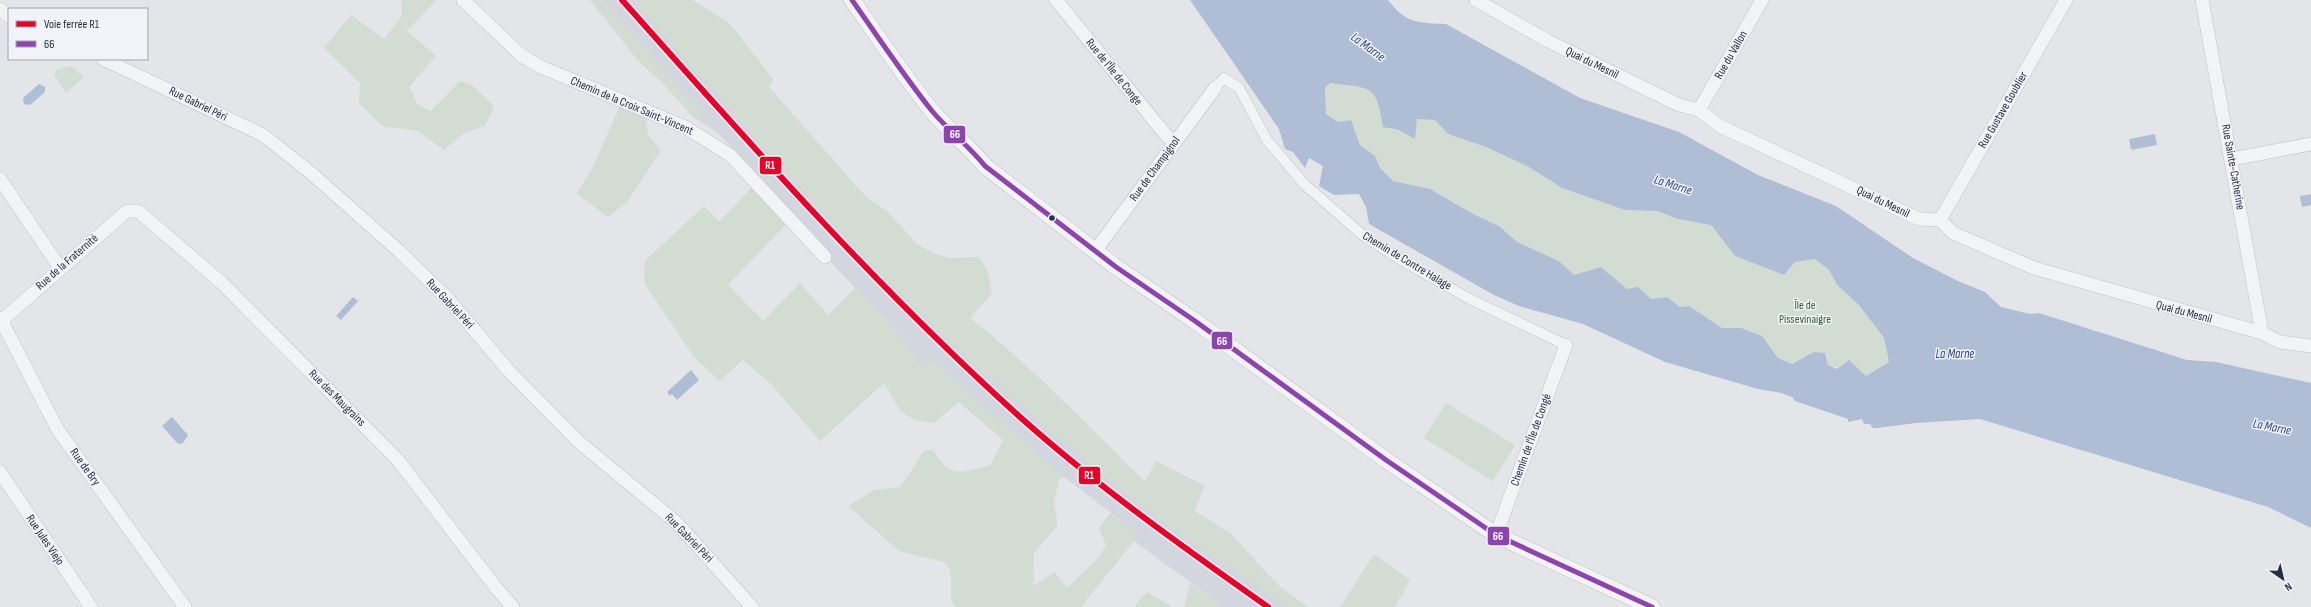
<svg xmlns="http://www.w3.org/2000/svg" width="2311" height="607" font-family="'Sofia Sans Condensed',sans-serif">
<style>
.built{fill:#d3d6de}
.green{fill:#d2dcd3}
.water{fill:#afbed5;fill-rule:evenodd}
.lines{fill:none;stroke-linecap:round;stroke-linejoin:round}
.pedestrian-casing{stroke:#c0c2c7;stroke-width:11}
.minor-casing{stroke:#c0c2c7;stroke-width:14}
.tertiary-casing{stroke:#c0c2c7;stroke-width:17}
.pedestrian{stroke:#f2f3f5;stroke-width:10}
.minor{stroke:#f2f3f5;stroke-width:13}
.tertiary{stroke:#f2f3f5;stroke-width:16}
.bus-1-casing{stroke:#f1f3f8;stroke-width:8}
.bus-1{stroke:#8e44ad;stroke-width:5}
.rail-1-casing{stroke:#f1f3f8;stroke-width:9}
.rail-1{stroke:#e4002b;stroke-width:6}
.bus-dot{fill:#282f43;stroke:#f1f3f8;stroke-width:1.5}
.labels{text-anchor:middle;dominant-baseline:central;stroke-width:3;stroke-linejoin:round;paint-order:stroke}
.street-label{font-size:12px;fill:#282f43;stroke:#f1f3f8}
.park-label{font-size:12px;fill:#386034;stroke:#f1f3f8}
.water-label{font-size:13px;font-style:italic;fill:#2f497a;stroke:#f1f3f8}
.line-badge{stroke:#f1f3f8;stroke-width:1.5}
.badge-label{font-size:11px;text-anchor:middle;font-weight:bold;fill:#fff}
</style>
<rect width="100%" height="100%" fill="#e3e5e9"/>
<!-- built -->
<path class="built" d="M 590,0 L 692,0 L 729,23 L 773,79 L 769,87 L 941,296 L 990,334 L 1145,482 L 1156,461 L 1205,486 L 1194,511 L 1230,533 L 1279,586 L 1308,607 L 1224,607 L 1134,541 L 1136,532 L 1064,477 L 1059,479 L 1041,473 L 920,367 L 907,344 L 828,259 L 828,253 L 719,134 L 692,116 L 663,83 L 641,64 Z"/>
<!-- green -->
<path class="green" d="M 401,0 L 436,0 L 407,31 L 436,56 L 409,87 L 418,105 L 431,111 L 460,81 L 471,84 L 494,106 L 485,126 L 464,133 L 444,150 L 416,130 L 384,127 L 359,103 L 360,83 L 324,48 L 351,15 L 384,39 L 402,16 Z
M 590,0 L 604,0 L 719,134 L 692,116 L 663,83 L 641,64 Z
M 633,0 L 692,0 L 729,23 L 773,79 L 769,87 L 866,197 L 887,211 L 917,244 L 933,253 L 950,258 L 979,257 L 988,272 L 992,294 L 970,318 C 1032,367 1089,426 1145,482 L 1156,461 L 1205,486 L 1194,511 L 1230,533 L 1279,586 L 1308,607 L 1287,607 C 1227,565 1163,526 1107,479 C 1024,411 943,338 868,260 C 787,176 710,88 633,0 Z
M 71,66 L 84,77 L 66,93 L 54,75 L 56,70 Z
M 1330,83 C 1341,85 1352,84 1362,86 C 1379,90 1385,116 1391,130 L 1399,130 L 1415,138 L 1417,118 L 1435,120 L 1448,134 L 1486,147 L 1529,167 L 1562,188 L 1625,210 L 1657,211 L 1678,219 L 1711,225 L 1735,256 L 1784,275 L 1795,262 L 1815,259 L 1829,270 L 1837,285 L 1858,304 L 1884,338 L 1889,362 L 1866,376 L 1828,365 L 1814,352 L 1792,364 L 1778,358 L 1762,336 L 1741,328 L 1722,328 L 1689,306 L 1680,307 L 1666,297 L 1651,299 L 1638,288 L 1627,290 L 1601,267 L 1574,275 L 1559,261 L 1517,242 L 1499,226 L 1475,215 L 1430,189 L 1393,181 L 1380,168 L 1375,156 L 1360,145 L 1351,120 L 1338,122 L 1326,114 L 1325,87 Z
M 620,105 L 639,112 L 646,119 L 648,135 L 661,150 L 628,201 L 608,217 L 577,194 L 594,165 Z
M 760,179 L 794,216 L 728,285 L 763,321 L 800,283 L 828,315 L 855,288 L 907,344 L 920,367 L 933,360 L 1064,477 L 1059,480 L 1054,502 L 1058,525 L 1034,553 L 1033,586 L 1055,572 L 1067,588 L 1098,558 L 1106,545 L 1099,528 L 1110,513 L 1136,532 L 1134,541 L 1081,607 L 956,607 L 951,600 L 951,570 L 944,562 L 899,551 L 848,506 L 874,490 L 900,487 L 925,450 L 933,449 C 949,479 961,473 990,465 L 1003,440 L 959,402 L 934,423 C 899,418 901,412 884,383 L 820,441 L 771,384 L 743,360 L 719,381 L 694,357 L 644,283 L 645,261 L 704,206 L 719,222 Z
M 1446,403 L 1515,445 L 1493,481 L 1424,438 Z
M 1374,554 L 1410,580 L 1395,607 L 1340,607 Z
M 1190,583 L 1224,607 L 1184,607 Z
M 1147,592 L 1173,607 L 1134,607 Z"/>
<!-- water -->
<path class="water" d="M 1190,0 L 1388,0 C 1405,23 1418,23 1446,24 L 1580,98 L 1679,132 L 1758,175 L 1836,206 L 1913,258 L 1958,281 L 1985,292 L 2001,307 L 2030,314 L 2039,313 L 2187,360 L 2216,362 L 2311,383 L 2311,528 L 2268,507 L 1980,419 L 1916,423 L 1877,428 L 1873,428 L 1870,424 L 1864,424 L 1862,419 L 1848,422 L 1848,419 L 1795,401 L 1792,397 L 1781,393 L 1758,389 L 1665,362 L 1583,324 L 1519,306 L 1494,295 L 1369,224 L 1366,207 L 1359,194 L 1334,195 L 1319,186 L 1323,166 L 1309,158 L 1305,168 L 1293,152 L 1285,149 L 1279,129 ZM 1330,83 C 1371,89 1376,82 1383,127 L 1399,130 L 1415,139 L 1417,119 L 1435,120 L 1448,134 L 1486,147 L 1529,167 L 1562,188 L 1625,210 L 1657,211 L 1678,219 L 1711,225 L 1735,256 L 1784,275 L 1795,262 L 1815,259 L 1829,270 L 1837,285 L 1858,304 L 1884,338 L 1889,362 L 1866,376 L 1849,360 L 1837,369 L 1828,365 L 1825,353 L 1814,352 L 1792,364 L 1778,358 L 1762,336 L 1741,328 L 1722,328 L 1689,306 L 1680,307 L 1667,297 L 1651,299 L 1638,287 L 1627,289 L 1601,267 L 1574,275 L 1559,261 L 1517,242 L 1499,226 L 1475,215 L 1430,189 L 1393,181 L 1380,168 L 1375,156 L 1360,145 L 1351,120 L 1338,122 L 1326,114 L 1325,88 Z
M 39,84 L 45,87 L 45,92 L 30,105 L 24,104 L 23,98 Z
M 2155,134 L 2157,145 L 2131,150 L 2129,139 Z
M 2311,194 L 2311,205 L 2302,207 L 2300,196 Z
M 353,297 L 358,301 L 341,320 L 336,316 Z
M 691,370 L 699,380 L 677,400 L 672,394 L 670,396 L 667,392 Z
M 172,417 L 188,435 L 183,443 L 178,444 L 162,426 Z"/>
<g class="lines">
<!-- pedestrian casing -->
<g class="pedestrian-casing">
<path id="pedestrian" d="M 1215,88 L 1224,78 L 1239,88 L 1267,140 L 1304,184 L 1365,237 L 1411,266 L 1470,299 L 1566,345"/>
</g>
<!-- minor casing -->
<g class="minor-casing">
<path id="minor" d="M 463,0 L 522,56 L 541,67 L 685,127 L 730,155 L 825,257
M 1056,0 L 1165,134 L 1174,142
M 1476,0 L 1548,41 L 1679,105 L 1699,110 L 1720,126 L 1919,219 L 1940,220 L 1953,233 L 2034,268 L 2262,333 L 2280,342 L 2311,346
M 2202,0 L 2262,333
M 0,9 L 9,16
M 103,59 L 263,135 L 311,173 L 399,251 L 449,300 L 508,370 L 579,442 L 677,523 L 752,607
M 1699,110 L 1762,0
M 2232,159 L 2311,144
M 0,179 L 60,268
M 1940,220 L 2066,0
M 1095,251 L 1215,88
M 0,318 L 58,430 L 185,607
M 0,322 L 127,211 L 138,211 L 222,283 L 397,459 L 497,589 L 513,607
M 0,472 L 91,607
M 1496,535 L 1566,345"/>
</g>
<!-- tertiary casing -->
<g class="tertiary-casing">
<path id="tertiary" d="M 852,0 C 878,37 904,76 932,111 C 949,131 969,146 985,166 L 1116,267 L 1195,321 L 1386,460 L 1496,535 L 1652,607"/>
</g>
<!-- pedestrian -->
<use href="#pedestrian" class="pedestrian"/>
<!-- minor -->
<use href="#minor" class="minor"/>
<!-- tertiary -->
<use href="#tertiary" class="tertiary"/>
<!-- bus-1 casing -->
<g class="bus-1-casing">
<path id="bus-1" d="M 852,0 C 878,37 904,76 932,111 C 949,131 969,146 985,166 L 1116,267 L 1195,321 L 1386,460 L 1496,535 L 1652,607"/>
</g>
<!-- bus-1 -->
<use href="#bus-1" class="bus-1"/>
<!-- rail-1 casing -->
<g class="rail-1-casing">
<path id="rail-1" d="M 622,0 C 749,143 877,288 1020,417 C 1097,486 1183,547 1268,607"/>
</g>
<!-- rail-1 -->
<use href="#rail-1" class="rail-1"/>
</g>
<!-- markers -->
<circle class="bus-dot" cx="1052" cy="218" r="3.5"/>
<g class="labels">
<!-- street labels -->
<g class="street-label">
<text transform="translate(1731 55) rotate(-60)">Rue du Vallon</text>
<text transform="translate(1592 63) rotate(26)">Quai du Mesnil</text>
<text transform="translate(1114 72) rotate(51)">Rue de l'Île de Conge</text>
<text transform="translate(198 104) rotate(26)">Rue Gabriel Péri</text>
<text transform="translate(632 106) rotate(23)">Chemin de la Croix Saint-Vincent</text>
<text transform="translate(2003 110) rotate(-60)">Rue Gustave Goublier</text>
<text transform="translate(2233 167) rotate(80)">Rue Sainte-Catherine</text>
<text transform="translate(1155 169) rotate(-54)">Rue de Champignol</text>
<text transform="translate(1883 202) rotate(26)">Quai du Mesnil</text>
<text transform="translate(1407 261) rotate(31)">Chemin de Contre Halage</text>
<text transform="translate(67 262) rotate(-41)">Rue de la Fraternité</text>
<text transform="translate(450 304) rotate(47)">Rue Gabriel Péri</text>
<text transform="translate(2184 312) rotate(15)">Quai du Mesnil</text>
<text transform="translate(337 398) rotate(45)">Rue des Maugrains</text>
<text transform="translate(1531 440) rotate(-70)">Chemin de l'Île de Congé</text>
<text transform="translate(85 467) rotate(54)">Rue de Bry</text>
<text transform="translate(689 538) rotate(46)">Rue Gabriel Péri</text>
<text transform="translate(45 540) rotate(56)">Rue Jules Viejo</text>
</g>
<!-- park labels -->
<g class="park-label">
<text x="1805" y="305">Île de<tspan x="1805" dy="14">Pissevinaigre</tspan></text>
</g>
<!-- water labels -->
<g class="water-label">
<text transform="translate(1368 47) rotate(36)">La Marne</text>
<text transform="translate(1673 185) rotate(18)">La Marne</text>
<text x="1955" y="354">La Marne</text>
<text transform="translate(2272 427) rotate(11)">La Marne</text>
</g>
</g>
<g class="line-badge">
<rect x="943" y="125" width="23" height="19" rx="4" fill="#8e44ad"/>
<rect x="759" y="156" width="23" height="19" rx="4" fill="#e4002b"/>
<rect x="1211" y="331" width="22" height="19" rx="4" fill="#8e44ad"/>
<rect x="1078" y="466" width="23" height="19" rx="4" fill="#e4002b"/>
<rect x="1487" y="526" width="23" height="20" rx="4" fill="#8e44ad"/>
</g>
<g class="badge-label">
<text x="955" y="138">66</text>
<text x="770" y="169">R1</text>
<text x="1222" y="345">66</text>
<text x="1089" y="479">R1</text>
<text x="1498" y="540">66</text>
</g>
<!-- legend -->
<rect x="8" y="8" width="140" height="52" fill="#f1f3f8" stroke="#a1a5b0"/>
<rect x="16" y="21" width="20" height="6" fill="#e4002b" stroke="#a1a5b0"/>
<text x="44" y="28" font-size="12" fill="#282f43">Voie ferrée R1</text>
<rect x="16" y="41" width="20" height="6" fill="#8e44ad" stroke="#a1a5b0"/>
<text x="44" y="48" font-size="12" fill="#282f43">66</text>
<!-- north arrow -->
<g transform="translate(2283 579) rotate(146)" stroke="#f1f3f8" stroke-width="3" paint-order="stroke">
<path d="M0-3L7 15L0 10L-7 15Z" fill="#282f43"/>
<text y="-6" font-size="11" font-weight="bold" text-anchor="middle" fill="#282f43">N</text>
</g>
</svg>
